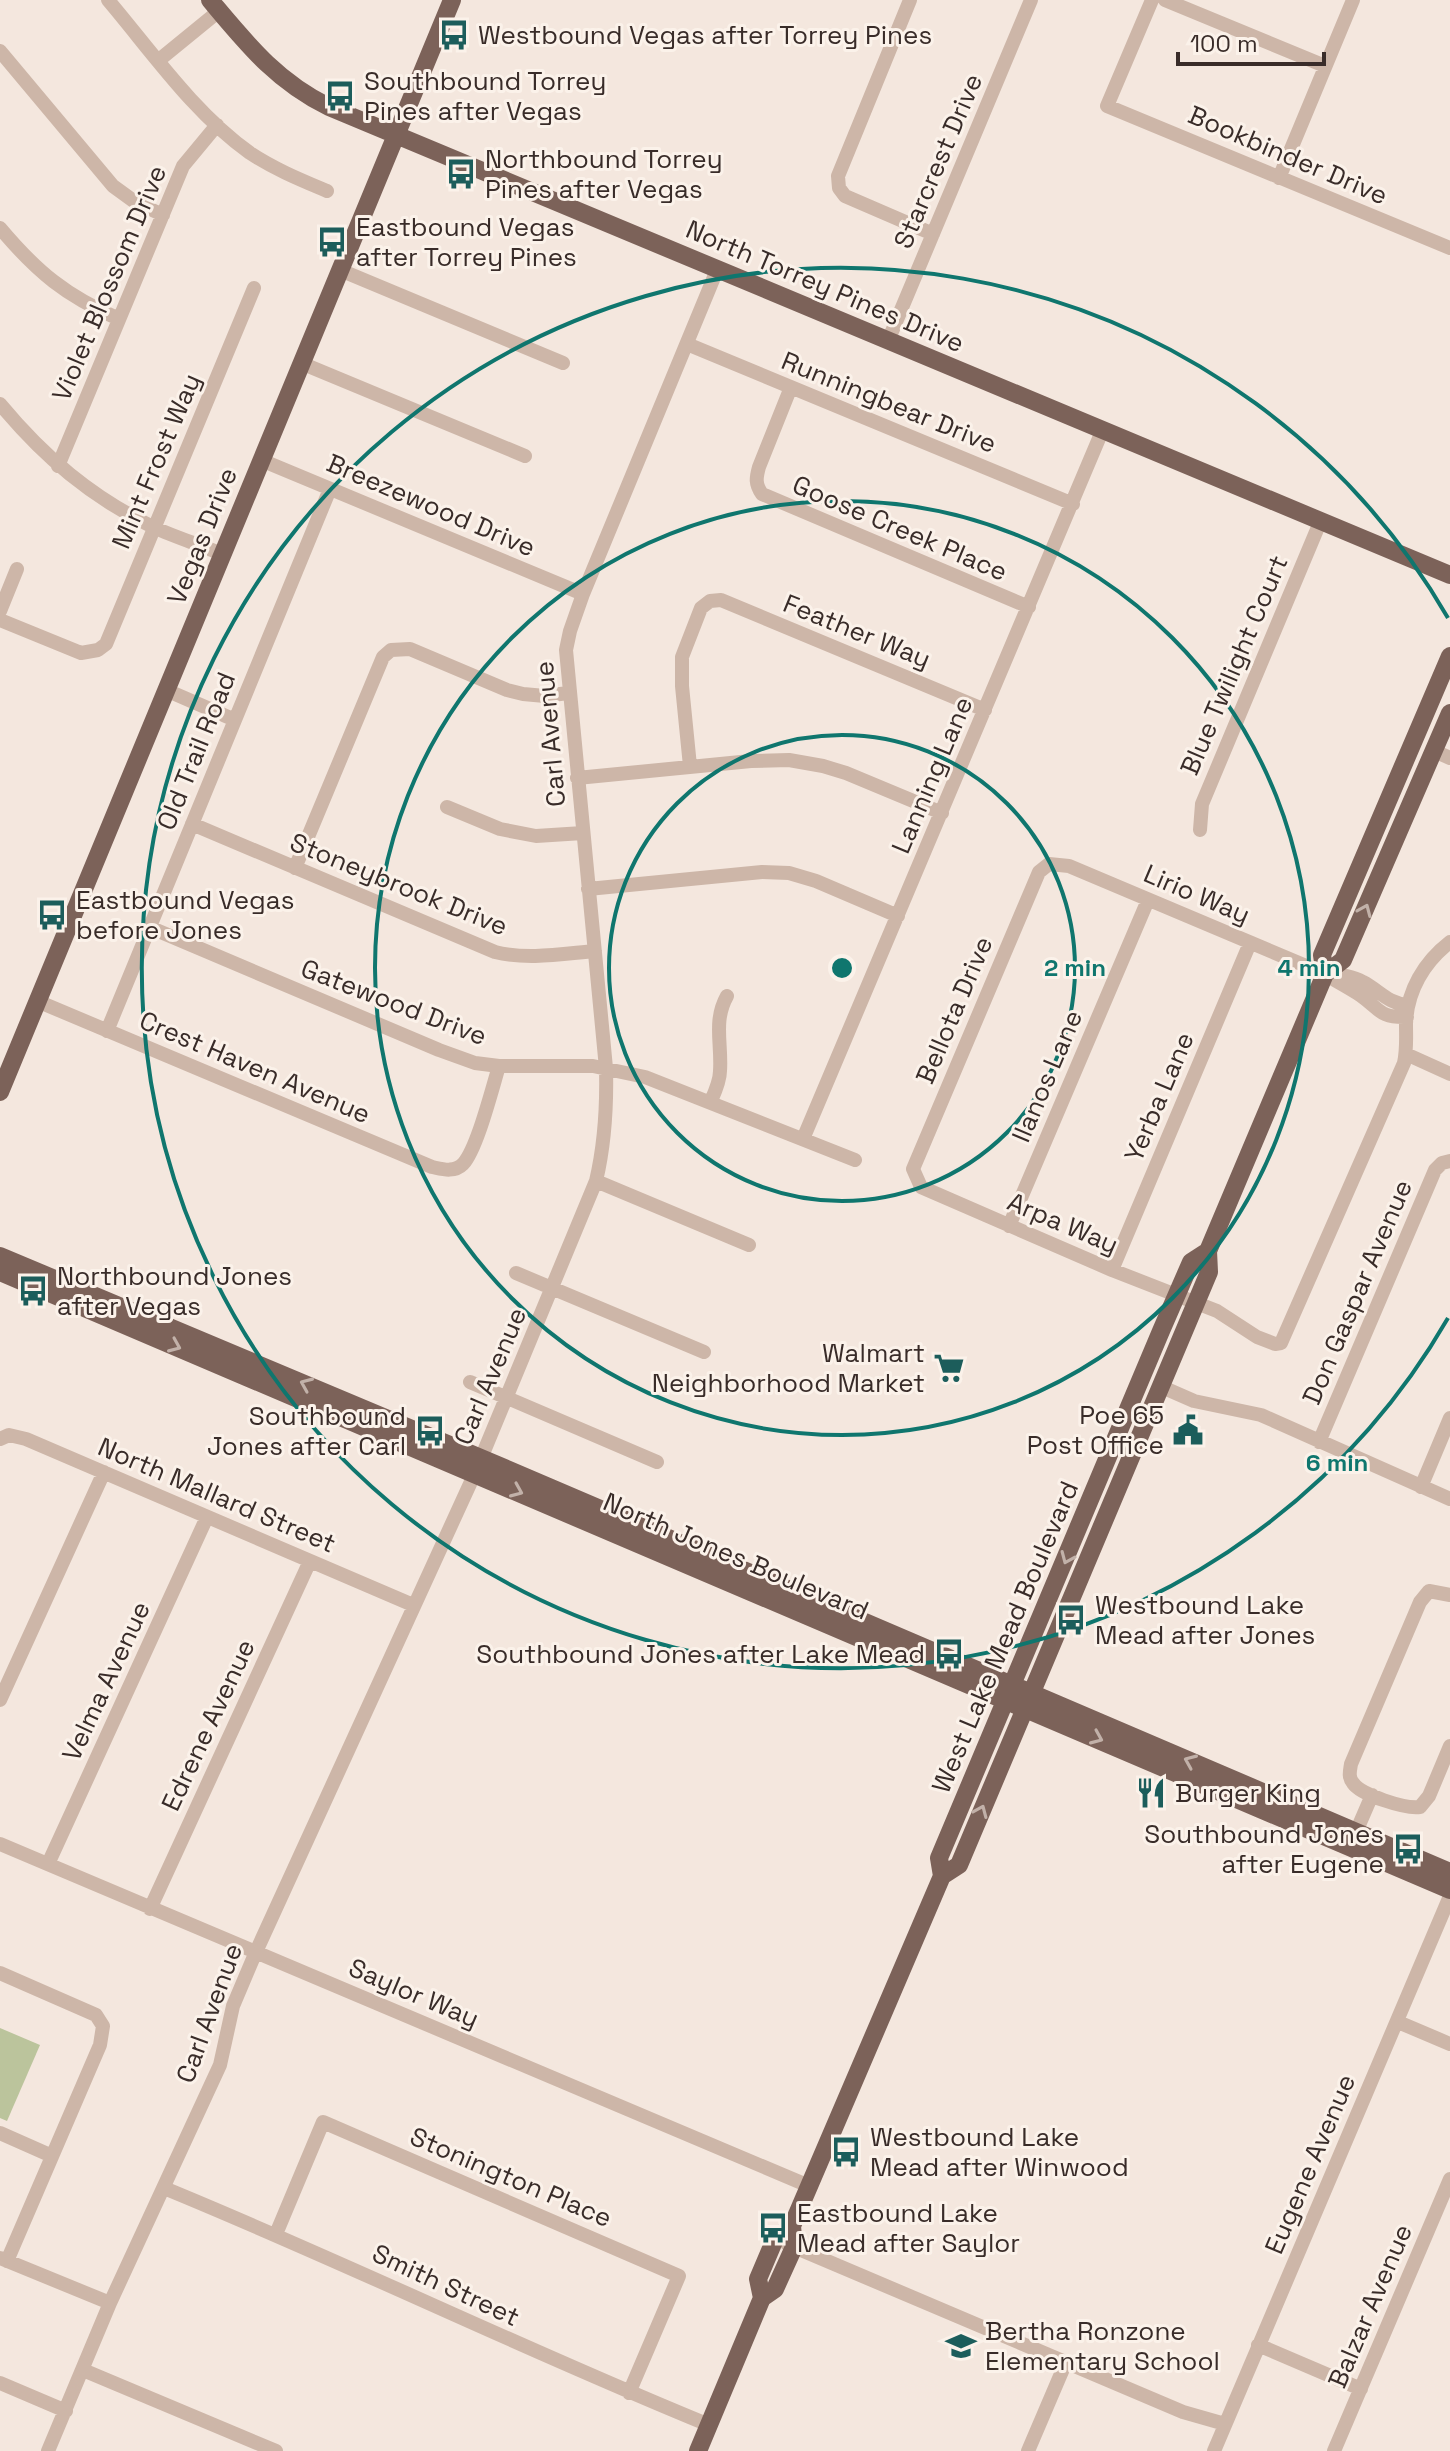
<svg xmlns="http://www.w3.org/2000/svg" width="1450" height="2451" font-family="'Space Grotesk',sans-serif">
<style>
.green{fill:#bbc49c}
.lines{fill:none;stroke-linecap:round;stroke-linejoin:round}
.minor{stroke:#cdb6a8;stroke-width:14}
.major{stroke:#7c6259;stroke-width:18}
.oneway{stroke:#c2b1a9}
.ring{fill:none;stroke:#0f766e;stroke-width:4}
.labels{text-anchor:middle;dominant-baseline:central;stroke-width:6;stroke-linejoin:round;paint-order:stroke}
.poi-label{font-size:26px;fill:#392c29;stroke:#fbf2ea;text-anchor:start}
.street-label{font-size:26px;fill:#392c29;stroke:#fbf2ea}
.centre{fill:#0f766e;stroke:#fbf2ea;stroke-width:4}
.ring-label{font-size:24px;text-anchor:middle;font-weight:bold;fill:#0f766e;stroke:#fbf2ea;stroke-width:6;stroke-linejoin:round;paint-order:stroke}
</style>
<rect width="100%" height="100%" fill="#f4e7de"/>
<!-- green -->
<path class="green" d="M 0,2028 L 40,2045 L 7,2121 L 0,2118 Z"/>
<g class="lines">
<!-- minor -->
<path class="minor" d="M 108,0 C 152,52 194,113 250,153 C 274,169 301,180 327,191
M 910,0 L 838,176 L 839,188 L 845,196 L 933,234
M 1152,0 L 1107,106 L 1450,248
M 1165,0 L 1325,66
M 0,51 L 113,186 L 135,202 L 163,215
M 159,60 L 219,11
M 1279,178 L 1353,0
M 0,228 C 37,272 66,296 119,319
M 340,270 L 563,363
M 888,341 L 1031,0
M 687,344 L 1073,504
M 301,363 L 525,456
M 791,387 L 759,467 C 756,478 755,484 762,494 L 1029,607
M 0,404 C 44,457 91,497 153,527 C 175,537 200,545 222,554
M 261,460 L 583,594
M 58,466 L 183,166 L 217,125
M 0,611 L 17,569
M 0,620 L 81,653 L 98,650 L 106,644 L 254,288
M 166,690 L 235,720
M 1434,751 L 1450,758
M 690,766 L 682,686 L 682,657 L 701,608 L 710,601 L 721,600 L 985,710
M 577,778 L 751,761 L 789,760 L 823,766 L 846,773 L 942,813
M 447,807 L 500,829 L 536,836 L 583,833
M 192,824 L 495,952 C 528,960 561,954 595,951
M 1200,830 L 1202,804 L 1321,520
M 295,868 L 383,657 L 391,650 L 410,649 L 507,690 L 523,694 L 545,696 L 568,693
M 588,889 L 762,872 L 789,873 L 816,881 L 898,916
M 149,927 L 439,1050 L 475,1063 L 499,1066 L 593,1066 L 645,1077 L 855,1160
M 1325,974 C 1339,975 1351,975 1363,982 C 1380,991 1387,1003 1408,1005
M 37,1001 L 432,1167 C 442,1169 454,1173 463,1164 C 477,1149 492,1089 499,1066
M 1407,1017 C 1379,1018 1380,1009 1360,995 C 1349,988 1336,981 1325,974 L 1069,866 L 1049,864 L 1039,872 L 913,1169 L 921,1187 L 1112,1270 L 1217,1311 L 1257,1337 L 1275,1344 L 1281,1343 L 1404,1063 C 1407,1049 1406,1039 1406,1024 C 1407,991 1424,962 1450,942
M 107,1031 L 330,489
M 1406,1054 L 1450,1074
M 711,1101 C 715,1092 720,1081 720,1071 C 722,1044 713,1021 727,996
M 803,1139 L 1103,429
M 596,1181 L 749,1245
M 1009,1226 L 1148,900
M 1112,1270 L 1250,943
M 516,1273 L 704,1352
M 470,1382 L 657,1462
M 1162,1387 L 1194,1401 L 1261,1415 L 1450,1499
M 0,1439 L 9,1435 L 26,1439 L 413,1605
M 1319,1442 L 1435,1170 L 1442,1163 L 1450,1161
M 1421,1487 L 1450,1418
M 1450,1595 L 1429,1591 L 1420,1602 L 1351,1764 C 1350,1771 1348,1777 1353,1783 C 1361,1795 1405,1809 1420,1807 L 1429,1796 L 1450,1746
M 0,1700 L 104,1472
M 1356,1832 L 1372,1795
M 0,1844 L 809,2186
M 48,1864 L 207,1517
M 150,1909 L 310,1561
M 0,1973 L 96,2015 L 103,2026 L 100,2045 L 7,2261
M 1398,2022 L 1450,2044
M 0,2133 L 52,2156
M 164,2188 C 347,2263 525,2350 709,2425
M 276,2234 L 323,2122 L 679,2276 L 629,2393
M 787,2244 L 1183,2412 L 1225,2424
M 0,2258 L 110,2303
M 1258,2345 L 1361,2389
M 83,2370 L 276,2451
M 0,2383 L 66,2411
M 48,2451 L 110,2303 L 220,2065 L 233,2006 L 255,1954 L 475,1473 L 596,1181 C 605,1143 607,1107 606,1068 L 566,650 L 570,631 L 583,594 L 717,270
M 1028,2451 L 1066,2362
M 1214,2451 L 1450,1896
M 1334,2451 L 1450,2179"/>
<!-- major -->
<path class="major" d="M 210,0 C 247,44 276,81 329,107 L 1450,575
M 1325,974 L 1343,960 L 1450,713
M 0,1092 L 452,0
M 0,1256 L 481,1458 L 1450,1872
M 0,1272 L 1450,1890
M 942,1876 L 959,1865 L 1209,1272 L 1208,1251 L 1325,974 L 1322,955 L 1450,656
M 762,2298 L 758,2279 L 775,2239 L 792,2226
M 698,2451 L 762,2298 L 775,2289 L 794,2247 L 792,2226 L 942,1876 L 939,1858 L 1161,1331 L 1191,1262 L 1208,1251"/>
</g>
<!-- one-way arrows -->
<defs><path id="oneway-chevron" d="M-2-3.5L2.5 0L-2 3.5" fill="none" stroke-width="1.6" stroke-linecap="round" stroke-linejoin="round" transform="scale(2)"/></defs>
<g class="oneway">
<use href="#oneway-chevron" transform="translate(1365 910) rotate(-67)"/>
<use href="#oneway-chevron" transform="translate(175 1346) rotate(23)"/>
<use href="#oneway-chevron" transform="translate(306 1384) rotate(-157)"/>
<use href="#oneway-chevron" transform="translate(517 1491) rotate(23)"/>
<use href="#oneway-chevron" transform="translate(1067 1558) rotate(113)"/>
<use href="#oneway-chevron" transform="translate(1097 1738) rotate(23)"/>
<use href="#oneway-chevron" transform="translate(1190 1761) rotate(-157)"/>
<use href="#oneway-chevron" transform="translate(981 1811) rotate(-67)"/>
</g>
<!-- distance rings -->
<g class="ring">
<circle cx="842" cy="968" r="233"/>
<circle cx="842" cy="968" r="467"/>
<path d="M1448 1318A700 700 0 1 1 1448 618"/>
</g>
<!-- icons -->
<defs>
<g id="bus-bare" transform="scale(2.4)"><path d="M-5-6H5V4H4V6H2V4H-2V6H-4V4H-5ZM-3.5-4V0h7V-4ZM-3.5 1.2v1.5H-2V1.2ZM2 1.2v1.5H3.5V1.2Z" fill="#1c5d5b" stroke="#fbf2ea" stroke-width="2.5" paint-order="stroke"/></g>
<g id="supermarket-bare" transform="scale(2.4)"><path d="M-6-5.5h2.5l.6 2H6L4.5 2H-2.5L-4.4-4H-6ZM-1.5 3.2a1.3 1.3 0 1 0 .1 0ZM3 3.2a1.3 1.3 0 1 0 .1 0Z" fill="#1c5d5b" stroke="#fbf2ea" stroke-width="2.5" paint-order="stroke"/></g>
<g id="civic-bare" transform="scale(2.4)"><path d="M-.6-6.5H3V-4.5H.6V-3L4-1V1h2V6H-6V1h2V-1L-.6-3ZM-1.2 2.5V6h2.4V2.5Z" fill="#1c5d5b" stroke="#fbf2ea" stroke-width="2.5" paint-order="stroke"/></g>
<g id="restaurant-bare" transform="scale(2.4)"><path d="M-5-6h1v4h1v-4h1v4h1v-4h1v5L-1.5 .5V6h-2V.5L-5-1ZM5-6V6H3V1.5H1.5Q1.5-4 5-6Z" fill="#1c5d5b" stroke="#fbf2ea" stroke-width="2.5" paint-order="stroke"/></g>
<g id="school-bare" transform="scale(2.4)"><path d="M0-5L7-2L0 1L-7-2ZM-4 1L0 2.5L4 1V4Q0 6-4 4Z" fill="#1c5d5b" stroke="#fbf2ea" stroke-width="2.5" paint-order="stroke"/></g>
</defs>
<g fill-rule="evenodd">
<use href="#bus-bare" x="454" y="35"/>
<use href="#bus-bare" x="340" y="96"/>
<use href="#bus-bare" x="461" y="174"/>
<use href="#bus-bare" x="332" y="242"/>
<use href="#bus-bare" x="52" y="915"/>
<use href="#bus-bare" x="33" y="1291"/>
<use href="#supermarket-bare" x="949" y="1368"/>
<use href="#civic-bare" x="1188" y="1430"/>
<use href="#bus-bare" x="430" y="1431"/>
<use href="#bus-bare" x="1071" y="1620"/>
<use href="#bus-bare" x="949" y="1654"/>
<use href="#restaurant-bare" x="1151" y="1793"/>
<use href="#bus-bare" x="1408" y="1849"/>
<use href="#bus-bare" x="846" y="2152"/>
<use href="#bus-bare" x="773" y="2228"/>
<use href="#school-bare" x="961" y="2346"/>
</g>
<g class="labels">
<!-- poi labels -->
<g class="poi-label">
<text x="478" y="35">Westbound Vegas after Torrey Pines</text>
<text x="364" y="81">Southbound Torrey<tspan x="364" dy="30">Pines after Vegas</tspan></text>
<text x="485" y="159">Northbound Torrey<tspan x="485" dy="30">Pines after Vegas</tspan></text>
<text x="356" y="227">Eastbound Vegas<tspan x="356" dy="30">after Torrey Pines</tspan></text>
<text x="76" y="900">Eastbound Vegas<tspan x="76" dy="30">before Jones</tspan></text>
<text x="57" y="1276">Northbound Jones<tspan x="57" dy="30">after Vegas</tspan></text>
<text x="925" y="1353" text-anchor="end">Walmart<tspan x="925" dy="30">Neighborhood Market</tspan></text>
<text x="1164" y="1415" text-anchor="end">Poe 65<tspan x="1164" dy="30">Post Office</tspan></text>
<text x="406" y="1416" text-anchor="end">Southbound<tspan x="406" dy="30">Jones after Carl</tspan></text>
<text x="1095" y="1605">Westbound Lake<tspan x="1095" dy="30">Mead after Jones</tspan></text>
<text x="925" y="1654" text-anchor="end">Southbound Jones after Lake Mead</text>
<text x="1175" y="1793">Burger King</text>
<text x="1384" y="1834" text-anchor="end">Southbound Jones<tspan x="1384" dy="30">after Eugene</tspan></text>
<text x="870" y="2137">Westbound Lake<tspan x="870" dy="30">Mead after Winwood</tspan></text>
<text x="797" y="2213">Eastbound Lake<tspan x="797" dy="30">Mead after Saylor</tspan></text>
<text x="985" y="2331">Bertha Ronzone<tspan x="985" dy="30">Elementary School</tspan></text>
</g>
<!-- street labels -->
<g class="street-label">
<text transform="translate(1288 155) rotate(23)">Bookbinder Drive</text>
<text transform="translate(938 161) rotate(-67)">Starcrest Drive</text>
<text transform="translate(109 283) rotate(-67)">Violet Blossom Drive</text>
<text transform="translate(825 286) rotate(23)">North Torrey Pines Drive</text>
<text transform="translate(889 402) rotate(22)">Runningbear Drive</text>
<text transform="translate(156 461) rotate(-67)">Mint Frost Way</text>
<text transform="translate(431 505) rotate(23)">Breezewood Drive</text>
<text transform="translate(900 528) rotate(23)">Goose Creek Place</text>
<text transform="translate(202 536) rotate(-68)">Vegas Drive</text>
<text transform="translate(857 631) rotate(22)">Feather Way</text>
<text transform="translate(1234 665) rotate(-67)">Blue Twilight Court</text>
<text transform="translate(550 734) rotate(-95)">Carl Avenue</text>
<text transform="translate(196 751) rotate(-68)">Old Trail Road</text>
<text transform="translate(932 775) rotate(-67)">Lanning Lane</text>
<text transform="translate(399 884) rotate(22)">Stoneybrook Drive</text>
<text transform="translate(1197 894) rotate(23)">Lirio Way</text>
<text transform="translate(394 1002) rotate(21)">Gatewood Drive</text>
<text transform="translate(954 1010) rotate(-67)">Bellota Drive</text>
<text transform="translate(255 1067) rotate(23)">Crest Haven Avenue</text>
<text transform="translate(1047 1076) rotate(-67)">Ilanos Lane</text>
<text transform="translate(1159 1097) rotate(-67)">Yerba Lane</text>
<text transform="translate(1063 1223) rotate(23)">Arpa Way</text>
<text transform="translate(1357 1292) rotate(-67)">Don Gaspar Avenue</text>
<text transform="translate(490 1376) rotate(-67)">Carl Avenue</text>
<text transform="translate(217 1495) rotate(23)">North Mallard Street</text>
<text transform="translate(736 1556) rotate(23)">North Jones Boulevard</text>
<text transform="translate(1005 1637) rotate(-67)">West Lake Mead Boulevard</text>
<text transform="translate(106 1681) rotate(-65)">Velma Avenue</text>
<text transform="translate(208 1725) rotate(-65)">Edrene Avenue</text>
<text transform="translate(414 1993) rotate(23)">Saylor Way</text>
<text transform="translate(209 2013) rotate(-70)">Carl Avenue</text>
<text transform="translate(1310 2164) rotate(-67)">Eugene Avenue</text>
<text transform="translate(511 2177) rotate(23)">Stonington Place</text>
<text transform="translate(446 2285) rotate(25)">Smith Street</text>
<text transform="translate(1370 2306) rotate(-67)">Balzar Avenue</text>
</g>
</g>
<circle cx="842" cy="968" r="12" class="centre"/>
<g class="ring-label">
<text x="1075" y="976">2 min</text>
<text x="1309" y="976">4 min</text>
<text x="1337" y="1471">6 min</text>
</g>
<!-- scale -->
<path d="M1178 52v12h146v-12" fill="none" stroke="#392c29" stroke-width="4"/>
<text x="1190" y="52" font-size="24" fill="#392c29" stroke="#fbf2ea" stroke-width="6" paint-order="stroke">100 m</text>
</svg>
